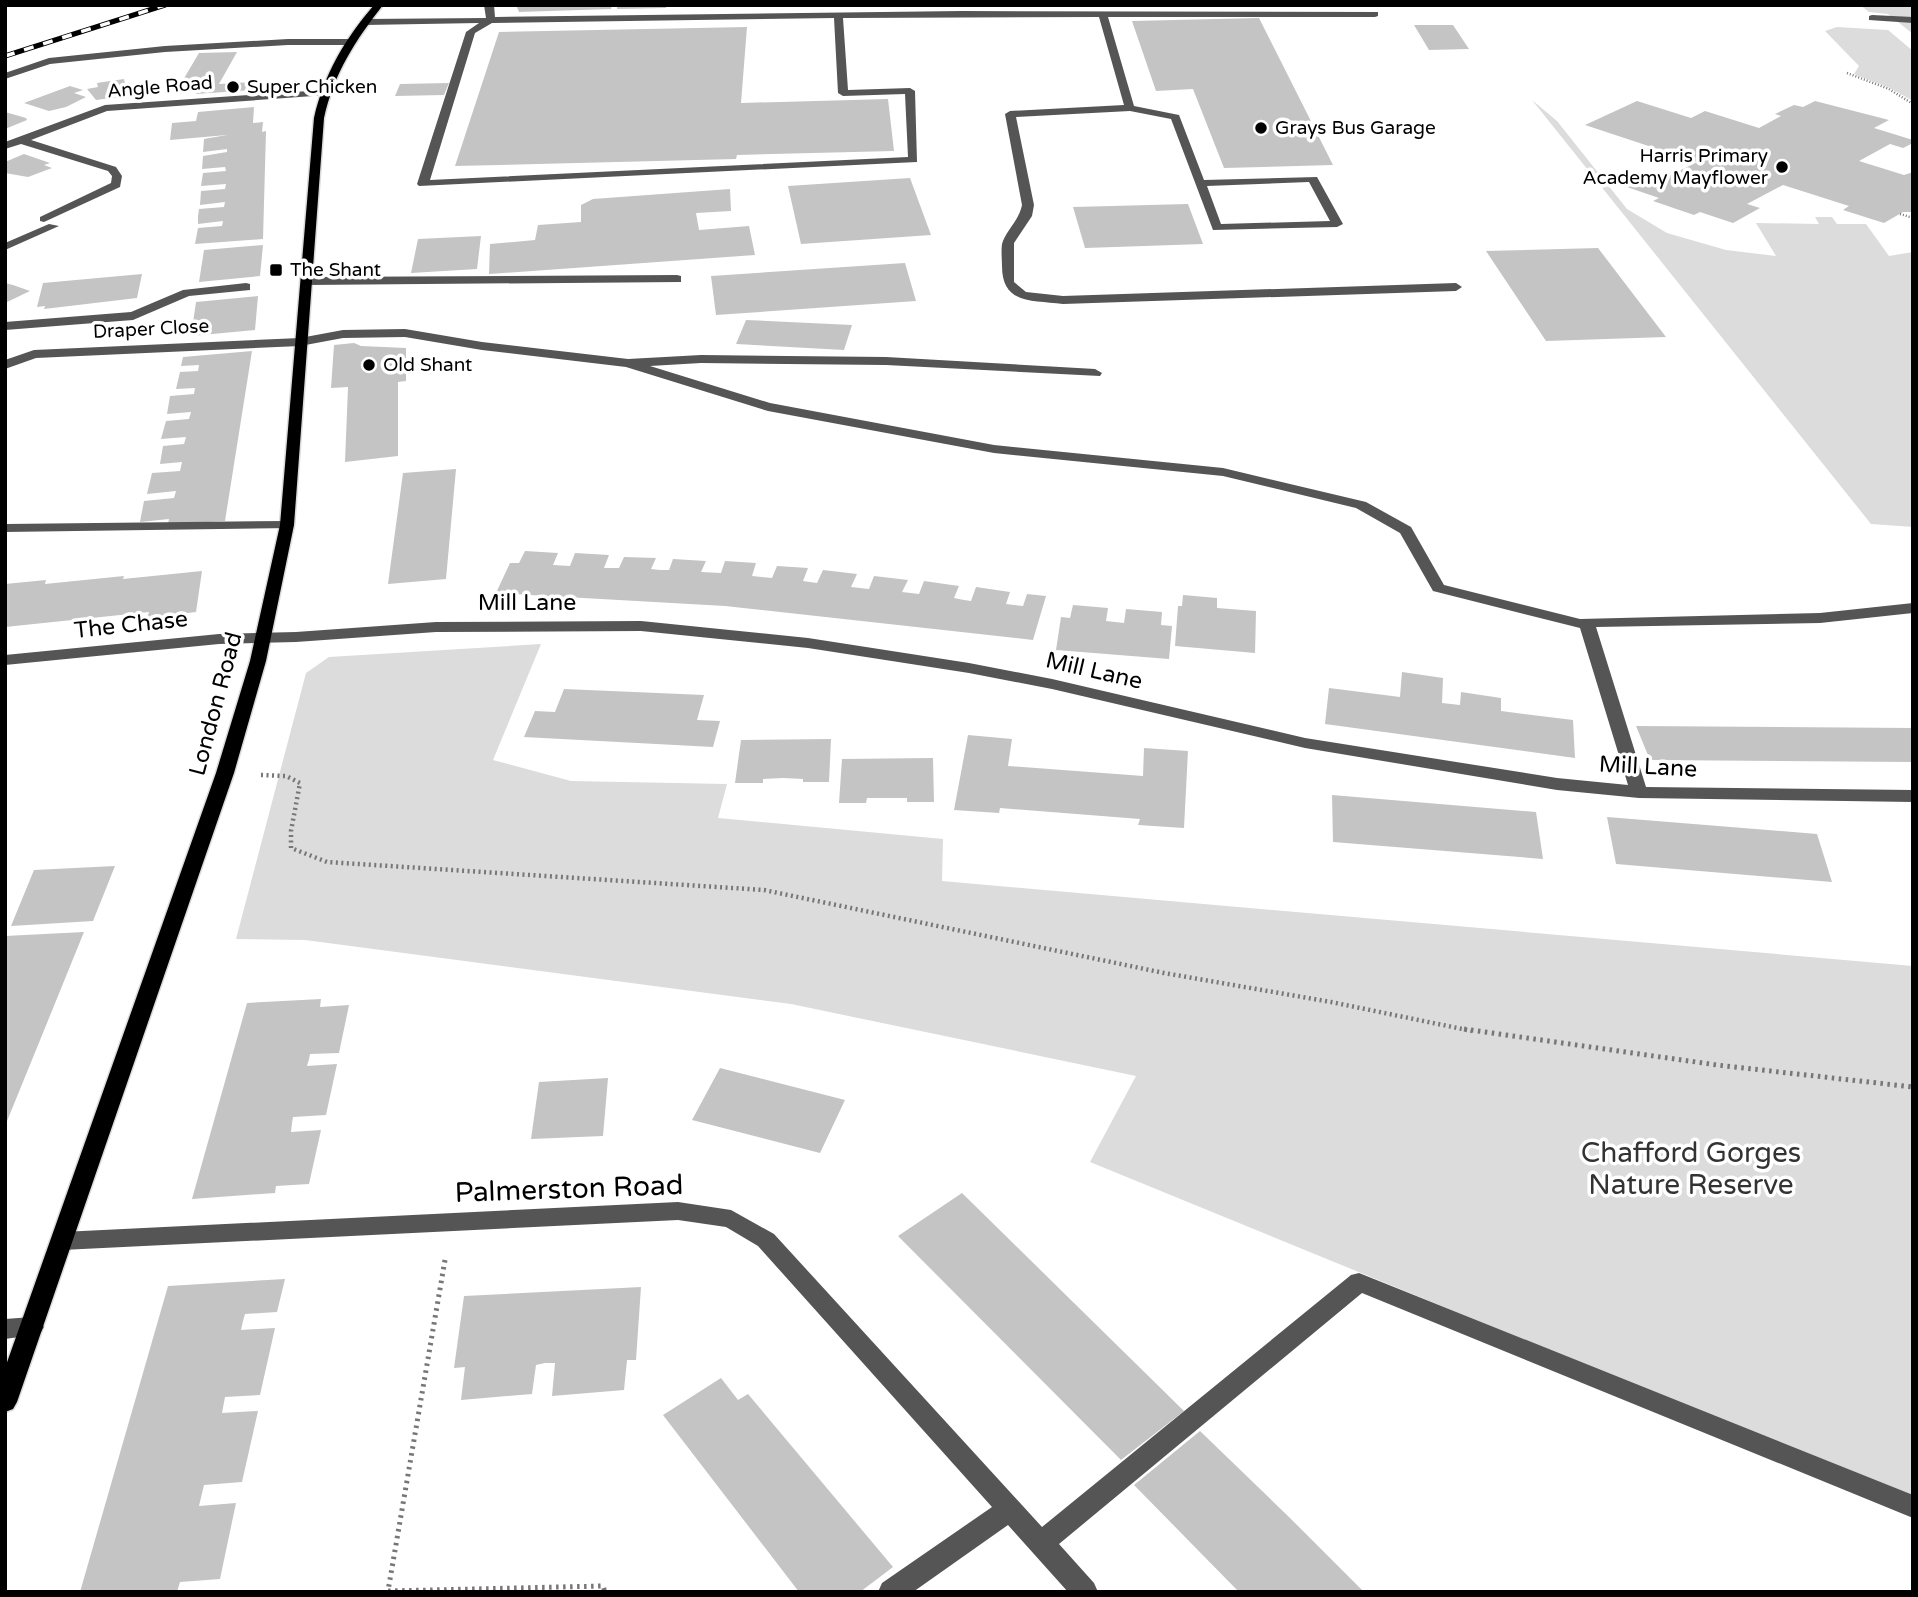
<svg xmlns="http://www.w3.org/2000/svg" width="1918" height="1597" font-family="'Varela Round',sans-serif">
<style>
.green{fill:#dcdcdc}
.building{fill:#c4c4c4}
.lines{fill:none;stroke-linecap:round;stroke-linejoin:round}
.major-casing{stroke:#dbdbdb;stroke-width:3}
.path-far2{stroke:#777;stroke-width:2.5;stroke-dasharray:1 2;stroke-linecap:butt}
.path-far1{stroke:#777;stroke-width:4.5;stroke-dasharray:2 3.5;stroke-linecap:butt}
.path{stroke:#777;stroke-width:5;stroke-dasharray:2.5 4.5;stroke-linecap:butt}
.minor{fill:#555;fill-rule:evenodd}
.major{fill:#000;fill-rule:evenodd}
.rail-casing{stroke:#000;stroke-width:5}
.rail{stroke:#fff;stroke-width:3.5;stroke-dasharray:10;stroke-linecap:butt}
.poi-dot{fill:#000;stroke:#fff;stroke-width:2.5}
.labels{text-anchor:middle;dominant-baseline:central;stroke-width:7;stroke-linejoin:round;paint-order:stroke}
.far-street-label{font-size:19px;fill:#000;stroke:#fff}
.far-poi-label{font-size:19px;fill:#000;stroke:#fff;text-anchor:start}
.street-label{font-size:23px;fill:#000;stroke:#fff}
.near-park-label{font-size:28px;fill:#333;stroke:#fff}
.near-street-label{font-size:28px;fill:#000;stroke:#fff}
</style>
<rect width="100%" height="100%" fill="#fff"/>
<!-- green -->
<path class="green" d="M 1860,5 L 1913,5 L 1913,34 L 1888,14 L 1869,12 Z
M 1837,27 L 1888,30 L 1913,51 L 1913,101 L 1890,88 L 1854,74 L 1859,66 L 1825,31 Z
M 1532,100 L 1557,121 L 1627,209 L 1667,233 L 1726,250 L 1776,256 L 1756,223 L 1819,224 L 1815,217 L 1832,217 L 1837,224 L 1866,224 L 1889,256 L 1913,252 L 1913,527 L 1871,524 Z
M 541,644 L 493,760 L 571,781 L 727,784 L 718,818 L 943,839 L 942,881 L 1913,966 L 1913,1499 L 1090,1162 L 1136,1076 L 791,1004 L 305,940 L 236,939 L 306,673 L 329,657 Z"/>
<!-- building -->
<path class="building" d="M 516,5 L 612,5 L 611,9 L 519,12 Z
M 617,5 L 666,5 L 666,8 L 617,9 Z
M 1259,18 L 1333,165 L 1224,168 L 1193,89 L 1156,91 L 1132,21 Z
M 1414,25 L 1453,25 L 1469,49 L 1429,50 Z
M 747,27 L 741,103 L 888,99 L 894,151 L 737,155 L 736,159 L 455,166 L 499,32 Z
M 237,52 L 219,84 L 269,81 L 267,89 L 196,94 L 199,85 L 180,85 L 199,53 Z
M 124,79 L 125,84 L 132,83 L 134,95 L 96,100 L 87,89 L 98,87 L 97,83 Z
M 449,83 L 444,95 L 395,96 L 400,84 Z
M 70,86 L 83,90 L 74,93 L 86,97 L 66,107 L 49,111 L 24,103 Z
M 1637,101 L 1691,118 L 1705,111 L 1759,128 L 1781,116 L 1775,114 L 1794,105 L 1803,107 L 1815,101 L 1889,120 L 1874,128 L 1913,140 L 1913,143 L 1903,148 L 1890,144 L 1859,161 L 1904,175 L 1913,172 L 1913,212 L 1903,212 L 1884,223 L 1843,210 L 1849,206 L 1783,185 L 1747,204 L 1760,208 L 1733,223 L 1700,212 L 1694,215 L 1653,201 L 1659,198 L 1627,187 L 1655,173 L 1667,177 L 1697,162 L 1585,125 Z
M 254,107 L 253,123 L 263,122 L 262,132 L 266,131 L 263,239 L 195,244 L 198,228 L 222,226 L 223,221 L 198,224 L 198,216 L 199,209 L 224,207 L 225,202 L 200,205 L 201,191 L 225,189 L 226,184 L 201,186 L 203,173 L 226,171 L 225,167 L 202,169 L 203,156 L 227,152 L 227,149 L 203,152 L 204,139 L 227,135 L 170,140 L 172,123 L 196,121 L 198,112 Z
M 5,112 L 26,118 L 27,120 L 5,129 Z
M 24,154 L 50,163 L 44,165 L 52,168 L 28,177 L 5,173 L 5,162 Z
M 910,178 L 931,235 L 801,244 L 788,186 Z
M 730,189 L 731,211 L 696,213 L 699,230 L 749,226 L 755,255 L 489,274 L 490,244 L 535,240 L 538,225 L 581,222 L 581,205 L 593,199 Z
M 1188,204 L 1203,244 L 1085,248 L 1073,207 Z
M 481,236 L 477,269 L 411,273 L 418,239 Z
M 263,245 L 260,276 L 199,282 L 204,250 Z
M 1598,248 L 1666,337 L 1546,341 L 1486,251 Z
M 905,263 L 916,301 L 716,315 L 711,276 Z
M 142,274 L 137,298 L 44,309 L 45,306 L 37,307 L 43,283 Z
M 5,283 L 13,285 L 30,291 L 5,303 Z
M 258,296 L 255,330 L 191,336 L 196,302 Z
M 746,320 L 852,325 L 844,350 L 736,344 Z
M 354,343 L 361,346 L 406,348 L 406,381 L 398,382 L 398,456 L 345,462 L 348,387 L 331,388 L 334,345 Z
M 252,351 L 225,521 L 168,524 L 169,519 L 140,522 L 144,501 L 174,498 L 176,491 L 147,494 L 152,473 L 180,471 L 182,462 L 160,464 L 163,446 L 184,444 L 186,437 L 161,439 L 166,421 L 189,419 L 191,412 L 167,414 L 170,396 L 194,394 L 195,388 L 176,389 L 180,372 L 198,371 L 199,365 L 181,366 L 183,357 Z
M 456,469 L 446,579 L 388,584 L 403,473 Z
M 525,551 L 558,553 L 553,565 L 570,566 L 575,553 L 609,555 L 604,568 L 619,568 L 624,557 L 656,558 L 651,569 L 660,570 L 669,570 L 673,559 L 706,561 L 701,572 L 721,573 L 725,561 L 756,563 L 752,576 L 772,578 L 777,566 L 808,568 L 803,581 L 817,583 L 823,570 L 857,574 L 851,587 L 869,589 L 874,576 L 908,580 L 902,592 L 919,594 L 924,581 L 959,586 L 954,598 L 964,600 L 971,601 L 976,587 L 1010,592 L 1006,604 L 1023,606 L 1027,594 L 1046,596 L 1033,640 L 725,606 L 496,593 L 510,563 L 519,563 Z
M 202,571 L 196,612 L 147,618 L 149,612 L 5,627 L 5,584 L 46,580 L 45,584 L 124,576 L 123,579 Z
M 1183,595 L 1217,598 L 1217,608 L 1256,611 L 1255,653 L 1175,646 L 1178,606 L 1182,606 Z
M 1073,605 L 1108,608 L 1106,621 L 1124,623 L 1126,609 L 1162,612 L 1161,625 L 1172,626 L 1169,659 L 1056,650 L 1061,617 L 1070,618 Z
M 1402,672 L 1443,678 L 1442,703 L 1460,705 L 1461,692 L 1501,698 L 1501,711 L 1573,720 L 1575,758 L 1325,724 L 1329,688 L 1400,697 Z
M 564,689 L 704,695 L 697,720 L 720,721 L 713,747 L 524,737 L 535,711 L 555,712 Z
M 1636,726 L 1913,728 L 1913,762 L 1650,760 Z
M 968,735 L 1012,739 L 1008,766 L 1143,776 L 1144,748 L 1188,751 L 1184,828 L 1138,825 L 1140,819 L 1000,808 L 999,813 L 954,810 Z
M 831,739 L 829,782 L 803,782 L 803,779 L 783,778 L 763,779 L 763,783 L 735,783 L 741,740 Z
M 933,758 L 934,802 L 907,802 L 907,798 L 867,798 L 866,803 L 839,803 L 842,759 Z
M 1332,795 L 1536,812 L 1543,859 L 1333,842 Z
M 1607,817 L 1817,834 L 1832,882 L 1616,864 Z
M 115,866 L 93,921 L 11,926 L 34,870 Z
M 84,932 L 47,1023 L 5,1126 L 5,936 Z
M 321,999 L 320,1007 L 349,1005 L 339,1053 L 310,1054 L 309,1059 L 307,1066 L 337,1064 L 326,1115 L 293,1117 L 292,1123 L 291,1132 L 321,1130 L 309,1184 L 276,1186 L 275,1193 L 192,1199 L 247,1003 Z
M 720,1068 L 845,1100 L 820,1153 L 692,1120 Z
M 608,1078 L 603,1136 L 531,1139 L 539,1082 Z
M 962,1193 L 1184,1411 L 1121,1460 L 898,1236 Z
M 285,1279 L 277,1312 L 245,1314 L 243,1321 L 241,1330 L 275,1328 L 260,1395 L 225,1397 L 222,1413 L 258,1411 L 242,1482 L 204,1485 L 199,1506 L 236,1503 L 220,1579 L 180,1582 L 177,1592 L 80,1592 L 168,1286 Z
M 641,1287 L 636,1360 L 627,1360 L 624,1390 L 552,1396 L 555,1363 L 545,1363 L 536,1365 L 532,1394 L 461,1400 L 465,1367 L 454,1368 L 464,1296 Z
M 721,1378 L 738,1400 L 748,1394 L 893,1567 L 860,1592 L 799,1592 L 663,1415 Z
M 1200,1431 L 1289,1517 L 1364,1592 L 1239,1592 L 1134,1485 Z"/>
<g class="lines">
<!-- major casing -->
<g class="major-casing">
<path id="major" d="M 374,5 L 383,5 C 355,41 334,73 324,118 L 294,525 L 266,661 L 234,773 L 17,1402 L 13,1409 L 5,1412 L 5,1368 L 216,773 L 250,661 L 280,525 L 314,118 C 324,74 345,39 374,5 Z"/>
</g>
<!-- path-far2 -->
<path class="path-far2" d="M 1847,73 L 1889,89 L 1913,104
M 1900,214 L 1913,218"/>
<!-- path-far1 -->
<path class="path-far1" d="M 261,775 L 286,776 L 300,783 L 291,831 L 291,848 L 327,862 L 764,890 L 1164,973 L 1331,1002 L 1472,1031"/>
<!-- path -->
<path class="path" d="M 1464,1029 L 1717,1065 L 1913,1087
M 445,1260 L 388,1591 L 603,1586 L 605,1592"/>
<!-- minor -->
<path class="minor" d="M 484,5 L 494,5 L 495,17 L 962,11 L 1378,12 L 1378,16 L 1375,17 L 1108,17 L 1134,106 L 1179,115 L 1204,180 L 1317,177 L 1343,224 L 1337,227 L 1213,230 L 1171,119 L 1130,111 L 1016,117 L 1034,205 L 1032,216 L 1014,243 L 1014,282 L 1026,292 L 1063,296 L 1456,283 L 1462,287 L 1456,291 L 1063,304 C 1033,300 1002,305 1002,266 C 1002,260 1001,251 1002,244 C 1006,230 1019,221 1022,205 L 1005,114 L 1010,111 L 1124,105 L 1099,17 L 843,18 L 848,90 L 910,88 L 915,91 L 917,162 L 419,186 L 417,184 L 466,32 L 479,23 L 365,25 L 360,22 L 365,19 L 486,18 ZM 834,18 L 838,93 L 843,96 L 905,94 L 908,157 L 430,180 L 475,33 L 492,23 ZM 1309,182 L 1330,221 L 1221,224 L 1207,186 Z
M 1872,15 L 1913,17 L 1913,23 L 1869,20 L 1869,16 Z
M 288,39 L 349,39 L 354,42 L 349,45 L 288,45 L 165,52 L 50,64 L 5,79 L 5,73 L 49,58 L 165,46 Z
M 323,90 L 328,93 L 327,95 L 107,111 L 31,140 L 116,167 L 122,176 L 120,187 L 44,222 L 40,221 L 40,217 L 111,183 L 112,176 L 108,171 L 21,144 L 5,149 L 5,142 L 105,105 Z
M 49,224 L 59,226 L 5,250 L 5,243 Z
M 677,275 L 681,276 L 681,282 L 307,285 L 301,281 L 307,277 Z
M 246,283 L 250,284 L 250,290 L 189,296 L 133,320 L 5,330 L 5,322 L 131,312 L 183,290 Z
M 405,329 L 482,342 L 628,359 L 701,355 L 886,357 L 1095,369 L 1102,373 L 1100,376 L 886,365 L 701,363 L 650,366 L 770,403 L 994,445 L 1223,468 L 1366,502 L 1411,527 L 1444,585 L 1580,619 L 1820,613 L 1913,603 L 1913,613 L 1820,623 L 1596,627 L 1646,787 L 1913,790 L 1913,802 L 1639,798 L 1557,790 L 1305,748 L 1052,689 L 969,673 L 808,648 L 641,631 L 436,632 L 296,642 L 219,644 L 5,665 L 5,655 L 219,634 L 296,632 L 436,622 L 641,621 L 808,638 L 969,663 L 1052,679 L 1305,738 L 1557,778 L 1628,785 L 1580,628 L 1433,591 L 1400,533 L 1356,508 L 1223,476 L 994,453 L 768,411 L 626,367 L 482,350 L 405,337 L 343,338 L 300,346 L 36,358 L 5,369 L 5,360 L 34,350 L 300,338 L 343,330 Z
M 287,521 L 292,522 L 294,525 L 292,528 L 5,532 L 5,524 Z
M 678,1202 L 731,1210 L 774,1234 L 1042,1527 L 1351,1275 L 1359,1273 L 1913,1495 L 1913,1518 L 1362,1293 L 1059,1544 L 1094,1583 L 1098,1592 L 1068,1592 L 1008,1525 L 913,1592 L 878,1592 L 882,1583 L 992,1507 L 758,1246 L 726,1227 L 678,1220 L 62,1250 L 54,1247 L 51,1241 L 54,1235 L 62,1232 Z
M 32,1317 L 40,1320 L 44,1327 L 40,1334 L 5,1339 L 5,1319 Z"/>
<!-- major -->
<use href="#major" class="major"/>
<!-- rail casing -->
<g class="rail-casing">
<path id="rail" d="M 5,56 L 165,5"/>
</g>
<!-- rail -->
<use href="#rail" class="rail"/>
</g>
<!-- markers -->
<g class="poi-dot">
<circle cx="233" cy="87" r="7"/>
<circle cx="1261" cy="128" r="7"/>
<circle cx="1782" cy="167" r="7"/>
<rect x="269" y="263" width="14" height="14" rx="3.5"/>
<circle cx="369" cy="365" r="7"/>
</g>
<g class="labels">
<!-- far-street labels -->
<g class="far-street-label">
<text transform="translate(160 87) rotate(-5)">Angle Road</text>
<text transform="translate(151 329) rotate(-3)">Draper Close</text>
</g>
<!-- far-poi labels -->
<g class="far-poi-label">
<text x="247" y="87">Super Chicken</text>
<text x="1275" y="128">Grays Bus Garage</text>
<text x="1768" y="156" text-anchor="end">Harris Primary<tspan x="1768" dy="22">Academy Mayflower</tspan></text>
<text x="290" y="270">The Shant</text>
<text x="383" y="365">Old Shant</text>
</g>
<!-- street labels -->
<g class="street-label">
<text x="527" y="603">Mill Lane</text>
<text transform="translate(131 625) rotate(-6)">The Chase</text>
<text transform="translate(1094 671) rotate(13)">Mill Lane</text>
<text transform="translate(216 704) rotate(-75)">London Road</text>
<text transform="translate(1648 767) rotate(3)">Mill Lane</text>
</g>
<!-- near-park labels -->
<g class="near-park-label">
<text x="1691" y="1153">Chafford Gorges<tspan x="1691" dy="32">Nature Reserve</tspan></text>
</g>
<!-- near-street labels -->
<g class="near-street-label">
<text transform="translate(569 1189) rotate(-2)">Palmerston Road</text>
</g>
</g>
<!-- border -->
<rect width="1918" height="1597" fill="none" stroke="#000000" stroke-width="14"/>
</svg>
